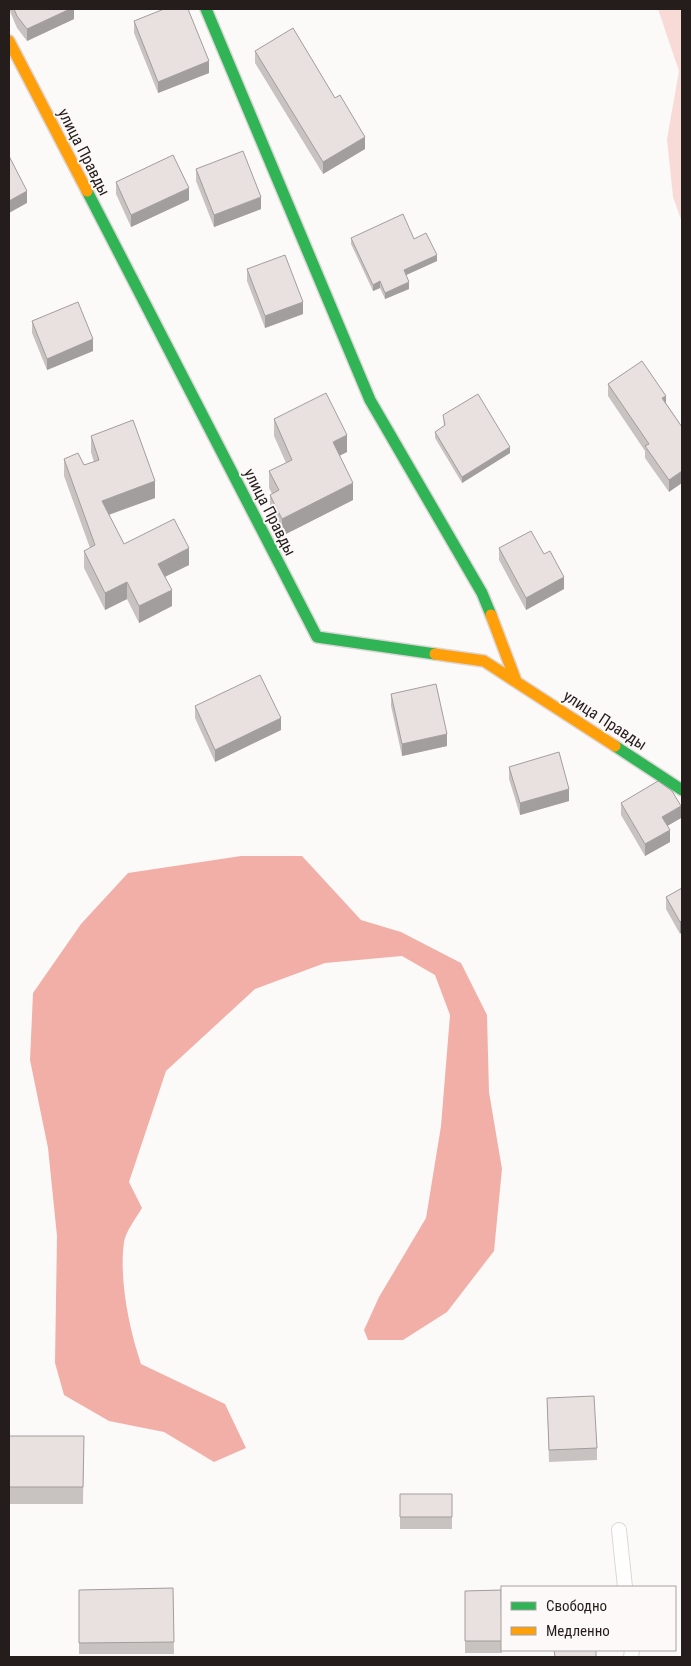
<svg xmlns="http://www.w3.org/2000/svg" width="691" height="1666" font-family="'Roboto Condensed',sans-serif">
<style>
.green{fill:#f8dad6}
.water{fill:#f2afa8}
.lines{fill:none;stroke-linecap:round;stroke-linejoin:round}
.lane-casing{stroke:#dcd7d6;stroke-width:16}
.fast-casing{stroke:#dcd7d6;stroke-width:14}
.slow-casing{stroke:#dcd7d6;stroke-width:14}
.lane{stroke:#fffefe;stroke-width:14}
.fast{stroke:#30b455;stroke-width:11}
.slow{stroke:#ff9f0a;stroke-width:11}
.wall{fill:#c8c2c1}
.shaded-wall{fill:#a29e9d}
.building{fill:#e8e1e0;stroke:#a29e9d}
.labels{text-anchor:middle;dominant-baseline:central;stroke-width:4;stroke-linejoin:round;paint-order:stroke}
.street-label{font-size:16px;fill:#241d1c;stroke:#fdf9f8}
</style>
<rect width="100%" height="100%" fill="#fcfaf9"/>
<!-- green -->
<path class="green" d="M 658,9 L 682,9 L 682,222 L 673,197 L 667,139 L 679,71 Z"/>
<!-- water -->
<path class="water" d="M 241,856 L 302,856 L 361,920 L 401,932 L 461,963 L 487,1015 L 489,1092 L 502,1169 L 494,1251 L 447,1312 L 403,1340 L 368,1340 L 364,1330 L 379,1297 L 426,1218 L 441,1126 L 450,1015 L 435,975 L 402,956 L 325,963 L 255,989 L 166,1071 L 129,1182 L 142,1208 C 136,1218 126,1231 124,1242 C 119,1280 129,1328 141,1364 L 225,1404 L 246,1448 L 214,1462 L 164,1432 L 109,1421 L 64,1395 L 55,1363 L 57,1236 L 48,1148 L 30,1060 L 33,993 L 81,924 L 128,873 Z"/>
<g class="lines">
<!-- lane casing -->
<g class="lane-casing">
<path id="lane" d="M 619,1530 L 625,1587
M 631,1657 L 632,1650"/>
</g>
<!-- fast casing -->
<g class="fast-casing">
<path id="fast" d="M 206,9 L 370,400 L 482,593 L 491,615
M 87,191 L 317,637 L 435,654
M 615,746 L 682,790"/>
</g>
<!-- slow casing -->
<g class="slow-casing">
<path id="slow" d="M 9,41 L 87,191
M 491,615 L 516,681
M 435,654 L 484,661 L 615,746"/>
</g>
<!-- lane -->
<use href="#lane" class="lane"/>
<!-- fast -->
<use href="#fast" class="fast"/>
<!-- slow -->
<use href="#slow" class="slow"/>
</g>
<!-- wall -->
<path class="wall" d="M 9,9 L 74,9 L 74,19 L 27,41 L 17,28 Z
M 134,21 L 209,73 L 158,93 L 134,33 Z
M 255,51 L 365,149 L 323,174 L 255,63 Z
M 196,169 L 261,209 L 214,227 L 196,181 Z
M 116,182 L 189,200 L 131,227 L 116,194 Z
M 351,238 L 414,239 L 437,261 L 406,275 L 409,289 L 385,299 L 380,288 L 373,291 L 351,244 Z
M 247,269 L 303,314 L 265,328 L 247,281 Z
M 32,321 L 93,351 L 47,370 L 32,333 Z
M 608,384 L 666,403 L 682,427 L 669,492 L 645,458 L 645,451 L 608,396 Z
M 443,415 L 510,453 L 462,483 L 435,438 L 435,432 L 444,426 Z
M 274,419 L 347,452 L 339,456 L 353,500 L 282,536 L 270,512 L 270,495 L 272,494 L 269,488 L 269,471 L 286,463 L 274,436 Z
M 91,436 L 155,498 L 109,515 L 124,544 L 189,565 L 165,577 L 172,606 L 139,623 L 127,599 L 105,610 L 84,568 L 84,551 L 90,548 L 64,476 L 64,459 L 84,465 L 94,462 L 91,452 Z
M 499,548 L 544,554 L 564,589 L 526,610 L 499,560 Z
M 391,694 L 447,746 L 402,756 L 391,706 Z
M 195,706 L 281,730 L 215,762 L 195,718 Z
M 509,767 L 569,801 L 520,815 L 509,779 Z
M 621,803 L 681,818 L 667,826 L 670,842 L 645,856 L 621,815 Z
M 682,888 L 680,934 L 666,909 L 666,897 Z
M 547,1398 L 597,1448 L 597,1460 L 549,1462 Z
M 9,1436 L 84,1436 L 83,1504 L 9,1504 Z
M 400,1494 L 452,1494 L 452,1529 L 400,1529 Z
M 173,1588 L 174,1654 L 79,1654 L 79,1590 Z
M 501,1590 L 502,1653 L 465,1653 L 465,1591 Z"/>
<!-- shaded-wall -->
<path class="shaded-wall" d="M 70,9 L 74,9 L 74,19 L 27,41 L 27,29 Z
M 209,61 L 209,73 L 158,93 L 158,82 Z
M 365,137 L 365,149 L 323,174 L 323,162 Z
M 189,188 L 189,200 L 131,227 L 131,215 Z
M 27,191 L 27,203 L 9,213 L 9,201 Z
M 261,197 L 261,209 L 214,227 L 214,215 Z
M 437,255 L 437,261 L 404,276 L 404,270 Z
M 380,281 L 380,288 L 373,291 L 373,285 Z
M 409,282 L 409,289 L 385,299 L 385,293 Z
M 303,302 L 303,314 L 265,328 L 265,316 Z
M 93,339 L 93,351 L 47,370 L 47,359 Z
M 666,396 L 666,407 L 662,398 Z
M 347,435 L 347,452 L 333,459 L 333,442 Z
M 510,447 L 510,453 L 462,483 L 462,477 Z
M 682,471 L 682,483 L 669,492 L 669,480 Z
M 155,481 L 155,498 L 102,517 L 102,501 Z
M 353,483 L 353,500 L 282,536 L 282,519 Z
M 189,548 L 189,565 L 158,580 L 158,564 Z
M 564,577 L 564,589 L 526,610 L 526,598 Z
M 127,582 L 127,599 L 105,610 L 105,593 Z
M 172,590 L 172,606 L 139,623 L 139,606 Z
M 281,718 L 281,730 L 215,762 L 215,750 Z
M 447,734 L 447,746 L 402,756 L 402,744 Z
M 569,789 L 569,801 L 520,815 L 520,803 Z
M 681,806 L 681,818 L 662,829 L 662,817 Z
M 670,830 L 670,842 L 645,856 L 645,844 Z
M 682,920 L 682,932 L 680,934 L 680,922 Z"/>
<!-- building -->
<path class="building" d="M 14,9 L 70,9 L 27,29 L 17,16 Z
M 164,9 L 188,9 L 209,61 L 158,82 L 134,21 Z
M 293,28 L 335,98 L 340,95 L 365,137 L 323,162 L 255,51 Z
M 243,151 L 261,197 L 214,215 L 196,169 Z
M 173,155 L 189,188 L 131,215 L 116,182 Z
M 9,156 L 27,191 L 9,201 Z
M 403,214 L 414,239 L 426,233 L 437,255 L 404,270 L 409,282 L 385,293 L 380,281 L 373,285 L 351,238 Z
M 285,255 L 303,302 L 265,316 L 247,269 Z
M 78,302 L 93,339 L 47,359 L 32,321 Z
M 642,361 L 666,396 L 662,398 L 682,427 L 682,471 L 669,480 L 645,446 L 649,444 L 608,384 Z
M 326,393 L 347,435 L 333,442 L 353,483 L 282,519 L 270,495 L 279,490 L 269,471 L 292,460 L 274,419 Z
M 478,394 L 510,447 L 462,477 L 435,432 L 445,425 L 443,415 Z
M 133,420 L 155,481 L 102,501 L 124,544 L 174,519 L 189,548 L 158,564 L 172,590 L 139,606 L 127,582 L 105,593 L 84,551 L 95,545 L 64,459 L 78,453 L 84,465 L 99,460 L 91,436 Z
M 531,531 L 544,554 L 550,551 L 564,577 L 526,598 L 499,548 Z
M 260,675 L 281,718 L 215,750 L 195,706 Z
M 436,684 L 447,734 L 402,744 L 391,694 Z
M 559,752 L 569,789 L 520,803 L 509,767 Z
M 658,781 L 672,791 L 681,806 L 662,817 L 670,830 L 645,844 L 621,803 Z
M 682,888 L 682,920 L 680,922 L 666,897 Z
M 594,1396 L 597,1448 L 549,1450 L 547,1398 Z
M 9,1436 L 84,1436 L 83,1487 L 9,1487 Z
M 400,1494 L 452,1494 L 452,1517 L 400,1517 Z
M 173,1588 L 174,1642 L 79,1643 L 79,1590 Z
M 501,1590 L 502,1641 L 465,1641 L 465,1591 Z
M 554,1650 L 596,1650 L 596,1657 L 555,1657 Z"/>
<g class="labels">
<!-- street labels -->
<g class="street-label">
<text transform="translate(84 152) rotate(63)">улица Правды</text>
<text transform="translate(270 512) rotate(63)">улица Правды</text>
<text transform="translate(605 720) rotate(33)">улица Правды</text>
</g>
</g>
<!-- border -->
<rect width="691" height="1666" fill="none" stroke="#241d1c" stroke-width="20"/>
<!-- legend -->
<rect x="501" y="1586" width="175" height="65" fill="#fdf9f8" stroke="#a6a1a0"/>
<rect x="511" y="1602" width="25" height="8" fill="#30b455" stroke="#a6a1a0"/>
<text x="546" y="1611" font-size="15" fill="#241d1c">Свободно</text>
<rect x="511" y="1627" width="25" height="8" fill="#ff9f0a" stroke="#a6a1a0"/>
<text x="546" y="1636" font-size="15" fill="#241d1c">Медленно</text>
</svg>
